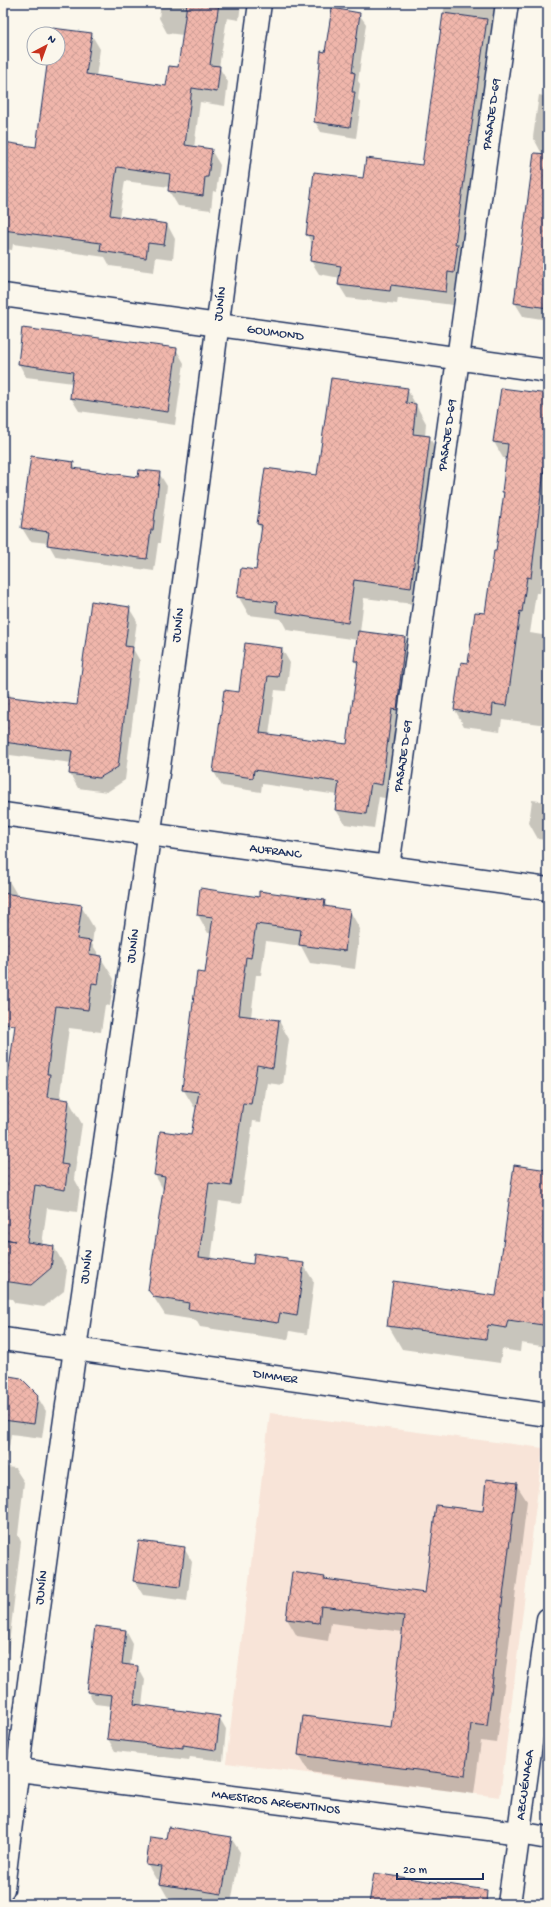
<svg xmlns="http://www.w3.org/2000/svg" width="551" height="1907" font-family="'Gochi Hand',sans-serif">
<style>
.built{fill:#f8e4d8}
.shadow{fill:#0003}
.building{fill:url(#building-cross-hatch);stroke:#1b2f5e}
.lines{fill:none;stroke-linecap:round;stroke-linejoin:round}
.minor-casing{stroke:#1b2f5e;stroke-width:25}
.minor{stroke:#fbf7ec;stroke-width:22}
.labels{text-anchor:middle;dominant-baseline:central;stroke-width:3;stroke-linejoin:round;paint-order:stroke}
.street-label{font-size:13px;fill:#1b2f5e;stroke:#fbf7ec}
</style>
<defs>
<pattern id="building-cross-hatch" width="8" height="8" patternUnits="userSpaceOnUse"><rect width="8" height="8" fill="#f0b6ab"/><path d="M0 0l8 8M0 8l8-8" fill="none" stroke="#cd9d96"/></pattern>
</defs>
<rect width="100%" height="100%" fill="#fbf7ec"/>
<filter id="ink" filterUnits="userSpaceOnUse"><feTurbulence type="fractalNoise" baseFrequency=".025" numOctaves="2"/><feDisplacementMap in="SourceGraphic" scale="8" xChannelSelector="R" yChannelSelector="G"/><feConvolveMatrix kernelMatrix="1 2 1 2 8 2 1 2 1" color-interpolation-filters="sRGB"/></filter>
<g filter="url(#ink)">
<!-- built -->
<path class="built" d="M 270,1413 L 543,1448 L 500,1797 L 226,1763 Z"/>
<!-- shadow -->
<path class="shadow" d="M 161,3 L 241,3 L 239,20 L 227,18 L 219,67 L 228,82 L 225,106 L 200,102 L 194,148 L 211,150 L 220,165 L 216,192 L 213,191 L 211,210 L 178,206 L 169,191 L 169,187 L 125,181 L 119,217 L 167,224 L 175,239 L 173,259 L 156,257 L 154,272 L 110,266 L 105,257 L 13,244 L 12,250 L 3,249 L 3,143 L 37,148 L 49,58 L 58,58 L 58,34 L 52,34 L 91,34 L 100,49 L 96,77 L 167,87 L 179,68 L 183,35 L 167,33 L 159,18 Z
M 445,3 L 500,3 L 462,286 L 456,285 L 453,305 L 398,298 L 397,304 L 347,298 L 339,285 L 340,278 L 319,274 L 311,261 L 313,246 L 307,235 L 364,179 L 423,166 Z
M 359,14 L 366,24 L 358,81 L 360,84 L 358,99 L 361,104 L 356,138 L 321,132 L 315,122 L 326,53 Z
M 539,95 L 548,97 L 548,153 L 541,152 L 533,137 Z
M 548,197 L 548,320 L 523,316 L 515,303 Z
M 176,349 L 184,363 L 175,425 L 79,411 L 71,398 L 73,383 L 26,377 L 19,364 Z
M 407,389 L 426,423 L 425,437 L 429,437 L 440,455 L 421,605 L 364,598 L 360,632 L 405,638 L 413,652 L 390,799 L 379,797 L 374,828 L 345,824 L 336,810 L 338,795 L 262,784 L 261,792 L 222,786 L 214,772 L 239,693 L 282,649 L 290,663 L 286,691 L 275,690 L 269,735 L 348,745 L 359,667 L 355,661 L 358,640 L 287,630 L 281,619 L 249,615 L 238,596 L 256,571 L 262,531 L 258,524 L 318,476 Z
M 548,395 L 548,525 L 540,593 L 536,593 L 530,633 L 548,636 L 548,725 L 502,719 L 500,731 L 464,726 L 455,710 L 486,614 L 497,552 L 505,496 L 503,492 L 507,458 L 503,458 L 494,442 Z
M 73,463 L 77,469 L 139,478 L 159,473 L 167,486 L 160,543 L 158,543 L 154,571 L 56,557 L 48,543 L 30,541 L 22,528 Z
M 129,608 L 137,621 L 133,649 L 140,661 L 125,780 L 107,792 L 78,788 L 70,774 L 72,763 L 10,755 L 8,774 L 3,773 L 3,692 L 9,693 L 12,698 L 78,707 Z
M 532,800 L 548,802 L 548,840 L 538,839 L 529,823 Z
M 3,871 L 16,893 L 16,896 L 81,906 L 94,928 L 92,944 L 114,979 L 110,1006 L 105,1005 L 101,1032 L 69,1028 L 60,1094 L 62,1100 L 69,1101 L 82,1124 L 74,1178 L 80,1189 L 77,1212 L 47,1208 L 42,1245 L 54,1247 L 67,1270 L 64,1291 L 44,1307 L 15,1303 L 12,1299 L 3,1298 L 3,1100 L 6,1101 L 23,972 L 3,969 Z
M 260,898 L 324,901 L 328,908 L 350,911 L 360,929 L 355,969 L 310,963 L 301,946 L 266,941 L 261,975 L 256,975 L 251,1017 L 279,1021 L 289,1039 L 283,1085 L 267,1083 L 261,1122 L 253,1121 L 241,1204 L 219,1201 L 211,1260 L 254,1266 L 286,1259 L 288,1262 L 303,1264 L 314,1282 L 307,1334 L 290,1331 L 288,1340 L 200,1327 L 196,1320 L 165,1315 L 149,1290 L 164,1191 L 155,1175 L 161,1132 L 192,1136 L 197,1108 L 194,1107 L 183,1089 L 205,974 L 211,933 L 208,933 L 198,915 Z
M 548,1171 L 548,1347 L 521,1343 L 520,1352 L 502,1349 L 500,1363 L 402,1349 L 388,1325 L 497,1297 Z
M 3,1376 L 37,1396 L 46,1411 L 42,1438 L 11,1434 L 6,1467 L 15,1468 L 24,1482 L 18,1535 L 21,1542 L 8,1653 L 3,1652 Z
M 516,1484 L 527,1501 L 497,1743 L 481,1741 L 474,1794 L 309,1772 L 299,1755 L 391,1728 L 403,1632 L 331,1623 L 328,1641 L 297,1636 L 287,1619 L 324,1578 L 326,1581 L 426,1594 L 483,1512 Z
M 184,1548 L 192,1562 L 187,1601 L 143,1595 L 134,1581 Z
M 126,1631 L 133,1644 L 130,1666 L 138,1667 L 145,1680 L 142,1706 L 219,1717 L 226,1729 L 223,1761 L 190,1757 L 189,1760 L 115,1751 L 108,1739 L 112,1706 L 95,1704 L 88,1692 Z
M 3,1697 L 8,1706 L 4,1739 L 3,1738 Z
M 231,1838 L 240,1852 L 231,1904 L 206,1904 L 168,1898 L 160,1884 L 161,1880 L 156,1879 L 147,1864 L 167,1840 Z"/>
<!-- building -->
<path class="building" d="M 187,3 L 219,3 L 210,65 L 220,66 L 217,92 L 192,88 L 185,145 L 212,149 L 208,177 L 205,177 L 203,196 L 168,191 L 170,174 L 117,167 L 110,215 L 167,224 L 164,245 L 148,243 L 146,258 L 100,251 L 101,243 L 3,230 L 3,142 L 36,147 L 48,58 L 58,58 L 58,34 L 51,34 L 52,28 L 92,33 L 86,74 L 166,86 L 169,66 L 178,67 Z
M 332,8 L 360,13 L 352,72 L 355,73 L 352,92 L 355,92 L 350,127 L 314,122 L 321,51 L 325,52 Z
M 443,13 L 487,19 L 455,244 L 458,244 L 454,273 L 448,272 L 446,292 L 391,285 L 390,291 L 338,285 L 341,266 L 310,261 L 313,236 L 306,235 L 314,172 L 363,178 L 366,158 L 422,165 Z
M 534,153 L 548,154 L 548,308 L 514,303 Z
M 22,328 L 177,348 L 168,412 L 70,398 L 73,372 L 18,364 Z
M 331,378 L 408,388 L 406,403 L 416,404 L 413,434 L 430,436 L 411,588 L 354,580 L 348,623 L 276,612 L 277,602 L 237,597 L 241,568 L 256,570 L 262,525 L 257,524 L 265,468 L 317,475 Z
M 501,388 L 548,394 L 548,437 L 531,578 L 527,577 L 522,612 L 520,611 L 507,706 L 493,704 L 492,716 L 454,710 L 461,662 L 468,663 L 475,612 L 485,613 L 494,551 L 496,551 L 504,492 L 502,492 L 508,444 L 493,442 Z
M 31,456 L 74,462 L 73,468 L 138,477 L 139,470 L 160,472 L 153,530 L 151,530 L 147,559 L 47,545 L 49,532 L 21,528 Z
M 91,601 L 130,607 L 125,646 L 133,647 L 118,767 L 99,778 L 69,774 L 72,751 L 3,742 L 3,696 L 77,705 Z
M 358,631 L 405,637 L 397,710 L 392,709 L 382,785 L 371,783 L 366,814 L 335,810 L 339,782 L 254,770 L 253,778 L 213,772 L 224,690 L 239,692 L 245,643 L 282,648 L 278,677 L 268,676 L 260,733 L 347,744 L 358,661 L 354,661 Z
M 200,888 L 259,897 L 259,891 L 325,900 L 324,906 L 350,910 L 345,951 L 299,945 L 301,930 L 256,924 L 251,958 L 246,957 L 239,1015 L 279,1020 L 273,1068 L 257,1065 L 251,1104 L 243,1103 L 231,1186 L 209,1183 L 199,1257 L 253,1264 L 254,1253 L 287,1258 L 287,1261 L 304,1263 L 297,1316 L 280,1313 L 278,1323 L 188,1309 L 189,1303 L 154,1297 L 148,1290 L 165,1177 L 154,1175 L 160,1131 L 191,1135 L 199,1092 L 182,1090 L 197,972 L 205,973 L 213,917 L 197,915 Z
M 3,893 L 82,905 L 77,939 L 91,941 L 89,954 L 102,956 L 98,984 L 92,983 L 88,1010 L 56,1006 L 47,1074 L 50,1074 L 47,1097 L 69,1100 L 61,1164 L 68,1165 L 65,1190 L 35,1185 L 27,1242 L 54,1246 L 51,1268 L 31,1285 L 3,1281 L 6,1239 L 15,1241 L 3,1239 L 3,1099 L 5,1100 L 15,1025 L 3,1024 Z
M 514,1165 L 548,1170 L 548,1285 L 543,1325 L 508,1320 L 506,1328 L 488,1325 L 486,1339 L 387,1326 L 393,1281 L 496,1296 Z
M 3,1375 L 21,1378 L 38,1395 L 34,1424 L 3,1420 Z
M 486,1479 L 517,1483 L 487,1726 L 471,1724 L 465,1776 L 298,1755 L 303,1716 L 391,1727 L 404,1616 L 321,1606 L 319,1623 L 286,1619 L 292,1572 L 325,1577 L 324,1579 L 425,1593 L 436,1505 L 483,1511 Z
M 139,1541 L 185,1547 L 180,1587 L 133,1581 Z
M 95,1626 L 126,1630 L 122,1664 L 138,1666 L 134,1704 L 220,1716 L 216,1750 L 183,1745 L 183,1748 L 107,1739 L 112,1695 L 87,1692 Z
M 168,1827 L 232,1837 L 222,1894 L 159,1884 L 162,1867 L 146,1865 L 150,1837 L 166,1839 Z
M 374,1873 L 487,1890 L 486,1904 L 369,1904 Z"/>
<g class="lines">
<!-- minor casing -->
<g class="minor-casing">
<g id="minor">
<path id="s1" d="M 3,295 L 548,371"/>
<path id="s2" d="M 3,814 L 548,889"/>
<path id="s3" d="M 388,867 L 507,3"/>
<path id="s4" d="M 3,1339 L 548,1415"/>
<path id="s5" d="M 3,1768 L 519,1833 L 548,1838"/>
<path id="s6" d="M 3,1889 C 45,1538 99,1188 149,837 C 189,560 222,281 260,3"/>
<path id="s7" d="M 509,1904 L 548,1619"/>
</g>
</g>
<!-- minor -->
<use href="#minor" class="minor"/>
</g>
</g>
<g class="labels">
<!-- street labels -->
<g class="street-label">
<text stroke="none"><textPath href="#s3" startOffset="760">PASAJE D-69</textPath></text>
<text stroke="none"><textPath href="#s6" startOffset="1600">JUNÍN</textPath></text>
<text stroke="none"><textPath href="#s1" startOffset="275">GOUMOND</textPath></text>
<text stroke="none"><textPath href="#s3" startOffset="436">PASAJE D-69</textPath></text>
<text stroke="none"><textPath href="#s6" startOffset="1276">JUNÍN</textPath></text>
<text stroke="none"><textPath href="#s3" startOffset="112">PASAJE D-69</textPath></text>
<text stroke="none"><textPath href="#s2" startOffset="275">AUFRANC</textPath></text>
<text stroke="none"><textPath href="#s6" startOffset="952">JUNÍN</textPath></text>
<text stroke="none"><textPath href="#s6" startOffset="628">JUNÍN</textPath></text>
<text stroke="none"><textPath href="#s4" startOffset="275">DIMMER</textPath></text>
<text stroke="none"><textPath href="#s6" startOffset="304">JUNÍN</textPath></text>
<text stroke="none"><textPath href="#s7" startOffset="120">AZCUÉNAGA</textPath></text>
<text stroke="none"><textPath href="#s5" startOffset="275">MAESTROS ARGENTINOS</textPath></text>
</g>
</g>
<!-- margin -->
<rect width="551" height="1907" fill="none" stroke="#fbf7ec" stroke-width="16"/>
<rect x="8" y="8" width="535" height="1891" fill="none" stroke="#1b2f5e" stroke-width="1.5" filter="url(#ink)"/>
<!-- north arrow -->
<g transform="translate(46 46) rotate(41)"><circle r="19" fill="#fbf7ec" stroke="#a1a7b3"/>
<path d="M0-3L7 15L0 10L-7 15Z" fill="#c8321e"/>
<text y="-6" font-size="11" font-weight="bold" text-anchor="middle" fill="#1b2f5e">N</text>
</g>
<!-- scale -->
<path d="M397 1873v6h86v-6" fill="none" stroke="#1b2f5e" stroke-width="2"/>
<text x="403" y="1873" font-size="12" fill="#1b2f5e" stroke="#fbf7ec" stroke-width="3" paint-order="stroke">20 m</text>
</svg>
